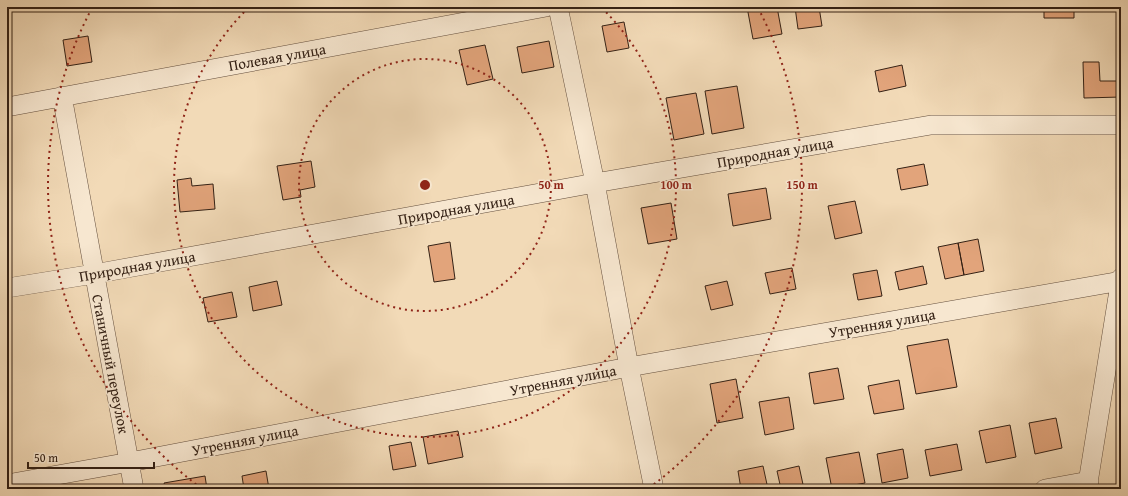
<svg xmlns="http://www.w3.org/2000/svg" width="1128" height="496" font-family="'Gentium Book Plus',serif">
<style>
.building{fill:#e2a47b;stroke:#342115}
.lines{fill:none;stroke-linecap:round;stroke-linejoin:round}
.minor-casing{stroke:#644f3e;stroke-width:20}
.minor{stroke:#f7e7d0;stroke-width:19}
.ring{fill:none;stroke:#8f2418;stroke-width:2;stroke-dasharray:2 4}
.labels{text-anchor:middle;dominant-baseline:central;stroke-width:3;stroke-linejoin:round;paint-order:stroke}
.street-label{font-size:15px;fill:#342115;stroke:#f7e7d0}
.centre{fill:#8f2418;stroke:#f7e7d0;stroke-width:2}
.ring-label{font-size:12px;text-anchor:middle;font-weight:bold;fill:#8f2418;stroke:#f7e7d0;stroke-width:3;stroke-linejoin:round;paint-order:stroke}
</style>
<rect width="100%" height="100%" fill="#f2dab7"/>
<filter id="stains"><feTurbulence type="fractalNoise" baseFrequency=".005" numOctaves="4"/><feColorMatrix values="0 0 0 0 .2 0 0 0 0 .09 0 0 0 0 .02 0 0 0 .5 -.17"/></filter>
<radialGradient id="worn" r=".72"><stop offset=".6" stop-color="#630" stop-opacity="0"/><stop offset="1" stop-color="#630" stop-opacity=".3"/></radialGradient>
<!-- building -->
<path class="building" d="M 747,7 L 777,7 L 782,34 L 753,39 Z
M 795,7 L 819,7 L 822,26 L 798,29 Z
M 931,7 L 968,7 L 968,11 L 931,11 Z
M 1000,7 L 1027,7 L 1027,10 L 1000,10 Z
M 1044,7 L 1074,7 L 1074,18 L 1044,18 Z
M 624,22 L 629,48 L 607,52 L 602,26 Z
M 88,36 L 92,62 L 67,66 L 63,40 Z
M 549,41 L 554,67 L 522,73 L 517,47 Z
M 485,45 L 493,79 L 467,85 L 459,50 Z
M 1083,62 L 1099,62 L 1100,81 L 1121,81 L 1121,97 L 1084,98 Z
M 902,65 L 906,86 L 879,92 L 875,71 Z
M 737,86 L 744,128 L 712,134 L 705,91 Z
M 696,93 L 704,134 L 674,140 L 666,98 Z
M 311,161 L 315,187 L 300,190 L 301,197 L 283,200 L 277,166 Z
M 924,164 L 928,185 L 901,190 L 897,169 Z
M 191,178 L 192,186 L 213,184 L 215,209 L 180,212 L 177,180 Z
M 766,188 L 771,219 L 733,226 L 728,194 Z
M 855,201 L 862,233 L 835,239 L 828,206 Z
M 671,203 L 677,239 L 648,244 L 641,208 Z
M 978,239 L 984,271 L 964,275 L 958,243 Z
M 450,242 L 455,279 L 434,282 L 428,246 Z
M 958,243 L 964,275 L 945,279 L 938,247 Z
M 923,266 L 927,284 L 899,290 L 895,272 Z
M 792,268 L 796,289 L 770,294 L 765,273 Z
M 877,270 L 882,296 L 858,300 L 853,274 Z
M 277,281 L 282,305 L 253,311 L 249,287 Z
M 727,281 L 733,305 L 711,310 L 705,286 Z
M 232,292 L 237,317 L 208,322 L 203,298 Z
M 948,339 L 957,387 L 916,394 L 907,346 Z
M 838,368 L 844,399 L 814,404 L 809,373 Z
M 736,379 L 743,418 L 717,423 L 710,384 Z
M 899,380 L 904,409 L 874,414 L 868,386 Z
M 789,397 L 794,429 L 765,435 L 759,402 Z
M 1056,418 L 1062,448 L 1035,454 L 1029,423 Z
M 1010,425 L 1016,457 L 986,463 L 979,431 Z
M 458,431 L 463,457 L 428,464 L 423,437 Z
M 411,442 L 416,466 L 393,470 L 389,446 Z
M 957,444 L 962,470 L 930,476 L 925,450 Z
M 903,449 L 908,478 L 882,483 L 877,454 Z
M 859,452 L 865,483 L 832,489 L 826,458 Z
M 763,466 L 768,489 L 741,489 L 738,471 Z
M 799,466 L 804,489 L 781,489 L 777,471 Z
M 266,471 L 269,489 L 244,489 L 242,476 Z
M 205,476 L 207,489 L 166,489 L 164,483 Z"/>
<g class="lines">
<!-- minor casing -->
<g class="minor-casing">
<path id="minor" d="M 558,7 L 595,183 L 629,367 L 654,489
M 62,96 L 134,489
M 7,107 L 546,7
M 7,288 L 94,274 L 595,183 L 931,125 L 1121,125
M 7,484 L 130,462 L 629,367 L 1121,281
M 1045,489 L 1089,481
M 1087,489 L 1121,278"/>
</g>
<!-- minor -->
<use href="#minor" class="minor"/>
</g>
<!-- distance rings -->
<g class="ring">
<circle cx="425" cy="185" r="126"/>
<path d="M602 8A251 251 0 1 1 248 8"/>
<path d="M201 488A377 377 0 0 1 92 8M758 8A377 377 0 0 1 649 488"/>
</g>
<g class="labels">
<!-- street labels -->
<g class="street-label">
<text transform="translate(277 57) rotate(-10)">Полевая улица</text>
<text transform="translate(775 152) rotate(-10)">Природная улица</text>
<text transform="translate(456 209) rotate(-10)">Природная улица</text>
<text transform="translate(137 266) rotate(-10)">Природная улица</text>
<text transform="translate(882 323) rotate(-10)">Утренняя улица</text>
<text transform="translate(111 364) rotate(79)">Станичный переулок</text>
<text transform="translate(563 380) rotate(-11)">Утренняя улица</text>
<text transform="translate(245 440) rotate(-11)">Утренняя улица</text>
</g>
</g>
<circle cx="425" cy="185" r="6" class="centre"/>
<g class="ring-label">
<text x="551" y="189">50 m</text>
<text x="676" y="189">100 m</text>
<text x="802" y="189">150 m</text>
</g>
<!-- margin -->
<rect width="1128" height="496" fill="none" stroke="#f2dab7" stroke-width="24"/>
<rect x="8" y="8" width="1112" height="480" fill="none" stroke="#342115" stroke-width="2"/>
<rect x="12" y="12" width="1104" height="472" fill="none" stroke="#342115"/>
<!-- scale -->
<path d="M28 462v6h126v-6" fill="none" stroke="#342115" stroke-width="2"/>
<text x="34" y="462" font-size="12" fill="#342115" stroke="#f7e7d0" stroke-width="3" paint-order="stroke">50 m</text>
<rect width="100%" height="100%" filter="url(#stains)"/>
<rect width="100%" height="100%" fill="url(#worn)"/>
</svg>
